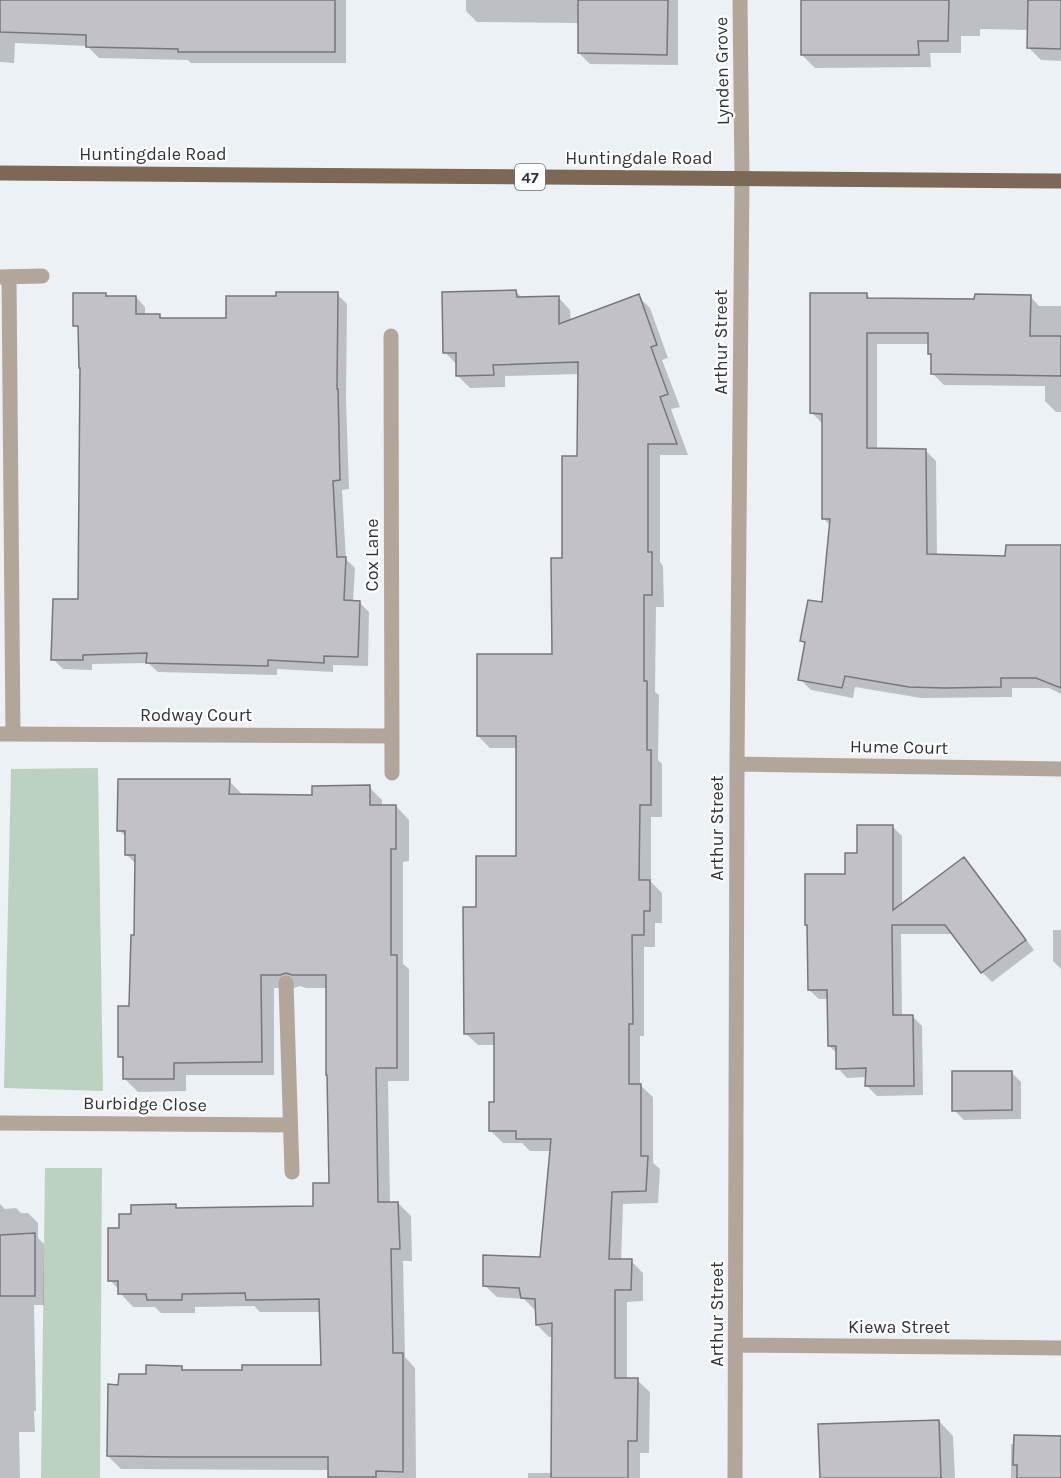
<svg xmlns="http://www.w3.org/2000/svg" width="1061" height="1478" font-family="Karla,sans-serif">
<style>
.green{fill:#bdd1c1}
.shadow{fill:#0003}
.building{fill:#c2c1c7;stroke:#77767b;stroke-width:1.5}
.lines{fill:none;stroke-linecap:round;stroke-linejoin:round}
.minor{stroke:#b2a69b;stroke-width:15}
.major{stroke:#7d6855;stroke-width:15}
.labels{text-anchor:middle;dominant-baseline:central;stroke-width:4.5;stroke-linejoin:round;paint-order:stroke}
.shield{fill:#fdfeff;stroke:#6e7071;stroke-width:1.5}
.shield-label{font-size:16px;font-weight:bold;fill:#313334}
.street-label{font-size:18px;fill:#313334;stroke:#fdfeff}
</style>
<rect width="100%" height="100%" fill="#ecf1f6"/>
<!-- green -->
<path class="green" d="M 98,768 L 103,1091 L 4,1088 L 11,769 Z
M 45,1168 L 102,1168 L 100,1478 L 41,1478 Z"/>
<!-- shadow -->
<path class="shadow" d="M 0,0 L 346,0 L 346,63 L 191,63 L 188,60 L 99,58 L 87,46 L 15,43 L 14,63 L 0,62 Z
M 466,0 L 678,0 L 678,65 L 590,64 L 579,53 L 580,23 L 477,22 L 466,11 Z
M 802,0 L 1061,0 L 1061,61 L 1041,60 L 1028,47 L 1029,30 L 980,29 L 980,36 L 961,36 L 961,53 L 930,53 L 931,67 L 815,68 L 802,55 Z
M 516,292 L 523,299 L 558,297 L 570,310 L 571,322 L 638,296 L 650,308 L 668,358 L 662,360 L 680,407 L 671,409 L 688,455 L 660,455 L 660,562 L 663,566 L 664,607 L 656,607 L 655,692 L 659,695 L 658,760 L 662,764 L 662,817 L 651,817 L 651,882 L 662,893 L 662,923 L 655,923 L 655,947 L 644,947 L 644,1036 L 640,1036 L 640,1085 L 653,1097 L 653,1163 L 660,1169 L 658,1203 L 623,1204 L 621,1261 L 631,1261 L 643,1273 L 643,1301 L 627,1302 L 627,1380 L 637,1380 L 650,1392 L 649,1453 L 640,1453 L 640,1478 L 528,1478 L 528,1473 L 553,1473 L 553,1337 L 549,1337 L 537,1325 L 537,1310 L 535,1310 L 524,1299 L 497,1297 L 484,1285 L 542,1258 L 551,1151 L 530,1151 L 522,1143 L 503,1143 L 491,1131 L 496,1103 L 495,1045 L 478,1045 L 465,1033 L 477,908 L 517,857 L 517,748 L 490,748 L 478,736 L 553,655 L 563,560 L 578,457 L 579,374 L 505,376 L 505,387 L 470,388 L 458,376 L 457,365 L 445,352 Z
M 337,294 L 347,304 L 346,399 L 349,489 L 342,490 L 346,559 L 355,568 L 353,602 L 359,602 L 369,612 L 368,666 L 333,665 L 333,672 L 277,669 L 277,675 L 158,672 L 148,663 L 92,664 L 92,670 L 63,669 L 53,659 L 79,600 L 82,369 L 80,330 L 75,325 L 106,295 L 108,297 L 136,297 L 145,307 L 145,316 L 159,316 L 163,320 L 228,320 L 278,298 Z
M 866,294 L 871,299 L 976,301 L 1030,296 L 1039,306 L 1061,306 L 1061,412 L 1056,412 L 1045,401 L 1045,386 L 944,385 L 932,373 L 932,356 L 930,353 L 930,344 L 877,344 L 877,450 L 925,450 L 936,461 L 937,556 L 1007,558 L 1061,546 L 1061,694 L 1049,688 L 1012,688 L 1012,697 L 921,698 L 855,687 L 853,698 L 811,690 L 800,679 L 806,645 L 802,641 L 823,604 L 831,526 L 823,518 L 823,424 L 812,413 Z
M 229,781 L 242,794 L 242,796 L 314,797 L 369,787 L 382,800 L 382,806 L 396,806 L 409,820 L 409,861 L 403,862 L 403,964 L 409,969 L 409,1081 L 388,1081 L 390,1203 L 398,1203 L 411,1216 L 412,1261 L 403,1261 L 405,1357 L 415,1368 L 416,1478 L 330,1478 L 330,1470 L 121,1469 L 108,1456 L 120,1386 L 147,1376 L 182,1368 L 185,1372 L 244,1371 L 323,1366 L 321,1312 L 260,1312 L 254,1306 L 195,1307 L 195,1313 L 161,1313 L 155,1307 L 133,1307 L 120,1293 L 119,1290 L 110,1280 L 120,1229 L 132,1216 L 175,1206 L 179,1209 L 314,1208 L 331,1184 L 327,988 L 306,988 L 300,986 L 294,988 L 274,988 L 274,1075 L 186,1075 L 186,1091 L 138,1092 L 125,1079 L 124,1061 L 120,1056 L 130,1007 L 136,937 L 136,864 L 126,854 L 127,838 L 119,830 Z
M 892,826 L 902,836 L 902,905 L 964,859 L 974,869 L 1034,950 L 992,982 L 982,972 L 953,934 L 901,934 L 902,1017 L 913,1017 L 922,1026 L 923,1095 L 877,1096 L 867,1086 L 867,1077 L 847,1078 L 838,1068 L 838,1054 L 829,1046 L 829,999 L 819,999 L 809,990 L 846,875 L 859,855 Z
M 1053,930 L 1061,930 L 1061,969 L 1053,961 Z
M 1011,1072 L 1021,1082 L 1021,1119 L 964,1120 L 954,1110 Z
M 0,1204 L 5,1209 L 16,1208 L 21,1213 L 28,1213 L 38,1223 L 38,1238 L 44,1244 L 44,1305 L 34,1305 L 36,1411 L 34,1411 L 35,1432 L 19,1432 L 20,1478 L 0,1478 Z
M 939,1421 L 953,1436 L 955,1478 L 822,1478 Z
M 1061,1437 L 1061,1478 L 1011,1478 L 1011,1444 Z"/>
<!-- building -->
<path class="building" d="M 0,0 L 335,0 L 335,52 L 178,52 L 178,49 L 86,47 L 86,35 L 0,32 Z
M 578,0 L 668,0 L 667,55 L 578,53 Z
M 801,0 L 949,0 L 948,41 L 918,41 L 919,55 L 801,55 Z
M 1028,0 L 1061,0 L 1061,49 L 1027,48 Z
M 516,290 L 517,297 L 559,296 L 559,324 L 639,294 L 657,345 L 651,347 L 668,394 L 660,397 L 677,444 L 648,444 L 648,552 L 652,552 L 652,595 L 644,595 L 644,681 L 647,681 L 647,750 L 651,750 L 651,805 L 640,805 L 639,880 L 650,880 L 650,911 L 644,911 L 644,935 L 632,935 L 633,1024 L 629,1024 L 629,1084 L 641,1084 L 641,1156 L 648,1156 L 646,1191 L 612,1192 L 609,1259 L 632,1259 L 631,1290 L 615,1290 L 615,1378 L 638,1378 L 637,1441 L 628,1441 L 628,1478 L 551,1478 L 552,1323 L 536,1325 L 535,1299 L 521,1298 L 519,1288 L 483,1286 L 483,1255 L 540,1257 L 551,1139 L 516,1139 L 516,1131 L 489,1131 L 489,1102 L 494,1102 L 494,1033 L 464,1034 L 463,907 L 476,907 L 476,856 L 516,856 L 516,736 L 477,736 L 477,654 L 552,654 L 551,558 L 562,558 L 562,456 L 577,456 L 578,362 L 493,365 L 494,375 L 456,376 L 456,353 L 443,353 L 442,292 Z
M 276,292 L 338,292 L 337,389 L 338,389 L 340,480 L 333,481 L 337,557 L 346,557 L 344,600 L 360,601 L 358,657 L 324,656 L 324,663 L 268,660 L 268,666 L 146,663 L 147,653 L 83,655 L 83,660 L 51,660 L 53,599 L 78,599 L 80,368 L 79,368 L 78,326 L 73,326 L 73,293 L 106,293 L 106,296 L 136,296 L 136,314 L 160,314 L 160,318 L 226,318 L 226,296 L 276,296 Z
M 810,293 L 867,293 L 867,298 L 974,299 L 975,294 L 1031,295 L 1030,336 L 1061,336 L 1061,376 L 931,374 L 931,354 L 928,354 L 928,333 L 867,333 L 867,448 L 926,449 L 927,554 L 1005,556 L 1006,545 L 1061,545 L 1061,688 L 1036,678 L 1001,678 L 1001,687 L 945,688 L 909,687 L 845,676 L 842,688 L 798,680 L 805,642 L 800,641 L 808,600 L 822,602 L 830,519 L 822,519 L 822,414 L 810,413 Z
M 118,779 L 230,779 L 229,794 L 312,795 L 312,786 L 370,785 L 370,805 L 396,805 L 396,849 L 391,849 L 391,955 L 397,955 L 397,1068 L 376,1068 L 378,1202 L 398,1202 L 400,1249 L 391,1249 L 393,1353 L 403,1353 L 403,1472 L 376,1471 L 376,1477 L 328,1477 L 328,1457 L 171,1457 L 107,1456 L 108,1384 L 118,1385 L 119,1374 L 146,1374 L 146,1365 L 182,1366 L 182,1370 L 242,1370 L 242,1365 L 321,1365 L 319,1299 L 246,1300 L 245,1293 L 182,1294 L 182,1300 L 147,1300 L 146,1294 L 118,1294 L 118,1281 L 108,1281 L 108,1228 L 119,1228 L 119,1214 L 131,1214 L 131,1205 L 176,1204 L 176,1208 L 313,1206 L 313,1183 L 329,1183 L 327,1075 L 326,1075 L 326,975 L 292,975 L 286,973 L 280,975 L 261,975 L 262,1062 L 174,1063 L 174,1079 L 123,1079 L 123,1057 L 118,1057 L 118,1006 L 129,1006 L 131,935 L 134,935 L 135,855 L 125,855 L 125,831 L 117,831 Z
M 857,825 L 893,825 L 893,910 L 964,857 L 1026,940 L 981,973 L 945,925 L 892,925 L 893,1015 L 913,1015 L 914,1086 L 865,1086 L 866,1068 L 836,1069 L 836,1046 L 828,1046 L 827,990 L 808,990 L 807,925 L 805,925 L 805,874 L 845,874 L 845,853 L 857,853 Z
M 952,1071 L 1012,1071 L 1012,1110 L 952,1111 Z
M 35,1233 L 35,1296 L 0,1296 L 0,1235 Z
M 939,1420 L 941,1478 L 820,1478 L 818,1424 Z
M 1014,1435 L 1061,1436 L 1061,1478 L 1017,1478 L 1017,1465 L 1013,1465 Z"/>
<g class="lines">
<!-- minor -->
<path class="minor" d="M 0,277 L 42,276
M 9,277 L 13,734
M 391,336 L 392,773
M 0,734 L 392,736
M 737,764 L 1061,769
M 286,983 L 292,1172
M 0,1123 L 290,1125
M 736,1345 L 1061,1348
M 735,1478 L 737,764 L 742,178 L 740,0"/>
<!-- major -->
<path class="major" d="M 0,173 L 1061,181"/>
</g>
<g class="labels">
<!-- shield labels -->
<rect class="shield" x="515" y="164" width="30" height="26" rx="4.5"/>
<g class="shield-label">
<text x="530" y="177">47</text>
</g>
<!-- street labels -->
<g class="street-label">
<text transform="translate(722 71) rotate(-91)">Lynden Grove</text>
<text x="153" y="154">Huntingdale Road</text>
<text x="639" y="158">Huntingdale Road</text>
<text transform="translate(721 342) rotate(-90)">Arthur Street</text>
<text transform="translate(372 555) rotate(-90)">Cox Lane</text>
<text x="196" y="715">Rodway Court</text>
<text transform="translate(899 747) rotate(1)">Hume Court</text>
<text transform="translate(717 828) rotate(-90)">Arthur Street</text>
<text transform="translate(145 1104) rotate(1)">Burbidge Close</text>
<text transform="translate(717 1314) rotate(-90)">Arthur Street</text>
<text x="899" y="1327">Kiewa Street</text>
</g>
</g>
</svg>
